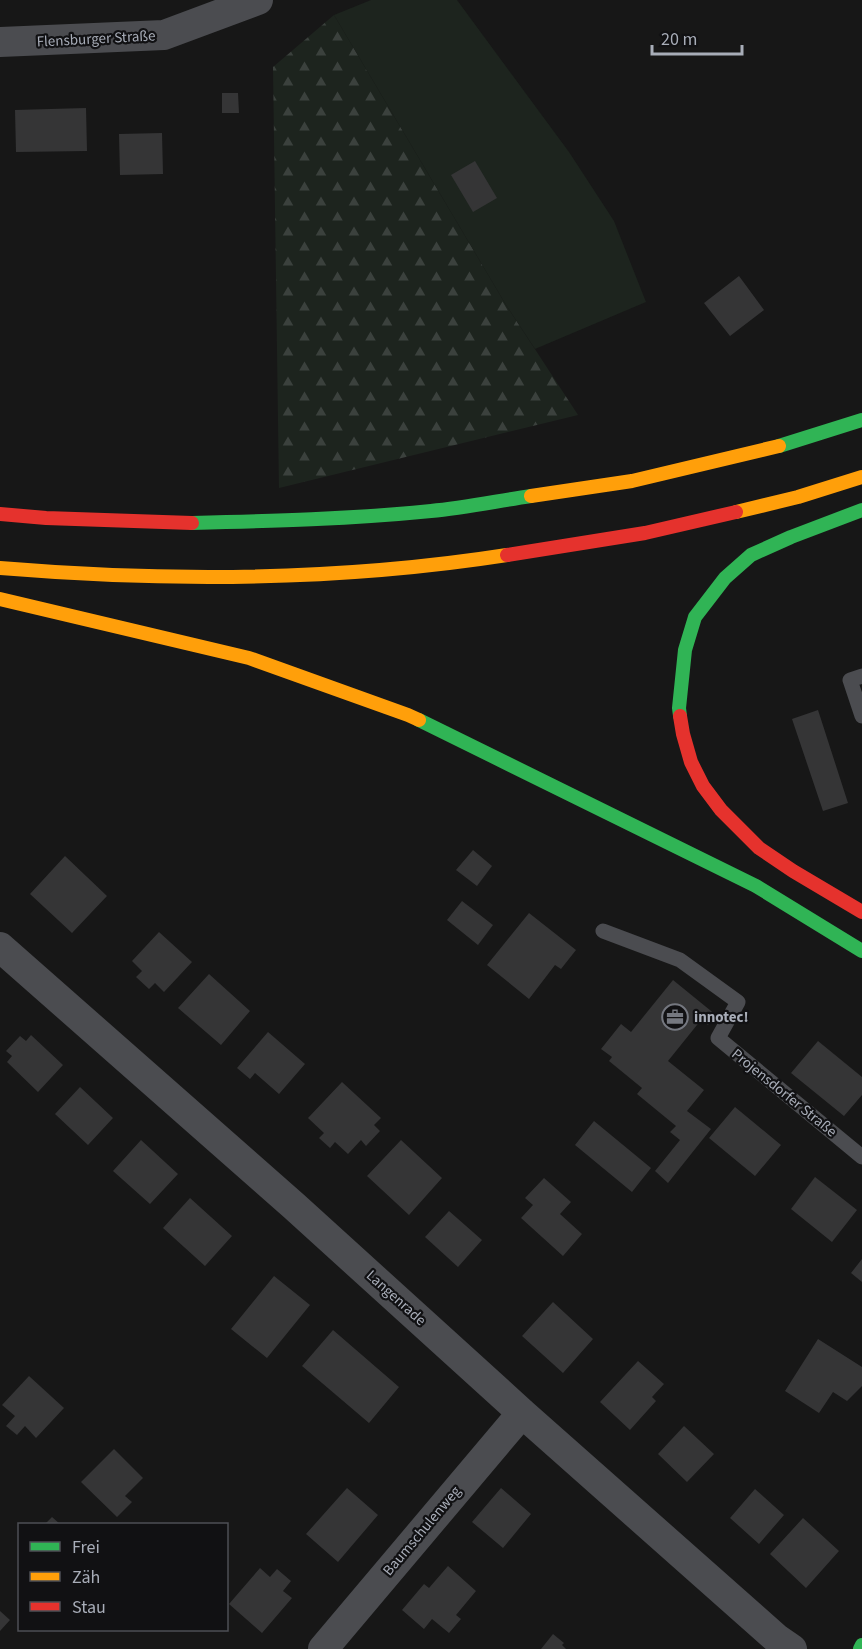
<svg xmlns="http://www.w3.org/2000/svg" width="862" height="1649" font-family="'Source Sans 3',sans-serif">
<style>
.forest{fill:url(#forest-firs)}
.green{fill:#1d241e}
.building{fill:#353536}
.lines{fill:none;stroke-linecap:round;stroke-linejoin:round}
.lane{stroke:#4b4c50;stroke-width:15}
.street{stroke:#4b4c50;stroke-width:30}
.fast{stroke:#30b455;stroke-width:14}
.slow{stroke:#ff9f0a;stroke-width:14}
.jam{stroke:#e5322d;stroke-width:14}
.labels{text-anchor:middle;dominant-baseline:central;stroke-width:4.5;stroke-linejoin:round;paint-order:stroke}
.street-label{font-size:15px;fill:#a8adb8;stroke:#111113}
.poi-label{font-size:15px;font-weight:bold;fill:#a8adb8;stroke:#111113;text-anchor:start}
</style>
<defs>
<pattern id="forest-firs" width="22" height="20" patternUnits="userSpaceOnUse" patternTransform="scale(1.5)"><rect width="22" height="20" fill="#1d241e"/><path d="M5 1l3.5 6h-7zM16 11l3.5 6h-7z" fill="#3b413d"/></pattern>
</defs>
<rect width="100%" height="100%" fill="#171717"/>
<!-- forest -->
<path class="forest" d="M 334,15 L 506,305 L 578,415 L 279,488 L 273,67 Z"/>
<!-- green -->
<path class="green" d="M 371,0 L 457,0 L 569,152 L 614,221 L 646,302 L 535,349 L 506,305 L 334,15 Z"/>
<!-- building -->
<path class="building" d="M 222,93 L 238,93 L 239,113 L 222,113 Z
M 86,108 L 87,151 L 16,152 L 15,110 Z
M 162,133 L 163,174 L 120,175 L 119,134 Z
M 475,161 L 497,198 L 473,212 L 451,175 Z
M 739,276 L 764,310 L 730,336 L 704,303 Z
M 818,710 L 848,803 L 823,811 L 792,719 Z
M 473,850 L 492,866 L 477,886 L 456,870 Z
M 65,856 L 107,896 L 72,933 L 30,894 Z
M 462,901 L 493,925 L 478,945 L 447,920 Z
M 529,913 L 576,950 L 561,969 L 555,965 L 529,999 L 487,965 Z
M 159,932 L 192,962 L 164,992 L 155,983 L 149,989 L 136,977 L 142,971 L 132,961 Z
M 209,974 L 250,1011 L 221,1045 L 178,1008 Z
M 673,980 L 716,1015 L 708,1025 L 701,1020 L 668,1061 L 704,1090 L 687,1111 L 711,1129 L 668,1183 L 655,1171 L 680,1140 L 670,1132 L 676,1126 L 637,1094 L 642,1088 L 609,1061 L 612,1057 L 601,1049 L 621,1024 L 631,1032 Z
M 268,1032 L 305,1064 L 279,1094 L 255,1073 L 250,1079 L 237,1068 Z
M 31,1035 L 63,1065 L 38,1092 L 7,1062 L 12,1056 L 6,1051 L 20,1036 L 26,1041 Z
M 818,1041 L 862,1077 L 862,1095 L 844,1116 L 791,1073 Z
M 342,1082 L 381,1118 L 374,1125 L 380,1131 L 366,1146 L 361,1140 L 348,1154 L 335,1142 L 330,1148 L 319,1138 L 324,1133 L 308,1118 Z
M 80,1087 L 113,1118 L 88,1145 L 55,1114 Z
M 735,1107 L 781,1145 L 755,1176 L 709,1138 Z
M 594,1121 L 651,1168 L 632,1192 L 575,1145 Z
M 141,1140 L 178,1174 L 150,1204 L 113,1171 Z
M 401,1140 L 442,1178 L 409,1215 L 367,1176 Z
M 815,1177 L 857,1210 L 832,1242 L 791,1209 Z
M 544,1178 L 571,1202 L 560,1214 L 582,1234 L 563,1256 L 521,1218 L 533,1205 L 525,1198 Z
M 190,1198 L 232,1236 L 205,1266 L 163,1228 Z
M 449,1211 L 482,1240 L 458,1267 L 425,1237 Z
M 862,1259 L 862,1282 L 851,1273 Z
M 274,1276 L 310,1305 L 267,1358 L 231,1329 Z
M 553,1302 L 593,1339 L 563,1373 L 522,1336 Z
M 333,1330 L 399,1387 L 369,1423 L 302,1366 Z
M 818,1339 L 862,1367 L 862,1386 L 847,1401 L 833,1392 L 819,1413 L 785,1391 Z
M 638,1361 L 664,1384 L 652,1397 L 656,1401 L 630,1430 L 600,1402 Z
M 29,1376 L 64,1408 L 36,1438 L 25,1426 L 17,1435 L 6,1426 L 15,1416 L 2,1405 Z
M 684,1426 L 714,1454 L 687,1482 L 658,1454 Z
M 114,1449 L 143,1478 L 125,1496 L 132,1502 L 117,1517 L 81,1482 Z
M 347,1488 L 378,1515 L 338,1562 L 306,1534 Z
M 501,1488 L 531,1514 L 503,1548 L 472,1522 Z
M 755,1489 L 784,1515 L 759,1544 L 730,1518 Z
M 52,1517 L 60,1524 L 45,1524 Z
M 803,1518 L 839,1551 L 806,1588 L 770,1554 Z
M 448,1566 L 476,1591 L 456,1615 L 461,1619 L 449,1633 L 432,1619 L 424,1629 L 402,1610 L 424,1584 L 429,1588 Z
M 260,1568 L 270,1577 L 277,1569 L 291,1581 L 283,1591 L 292,1598 L 262,1633 L 229,1604 Z
M 0,1611 L 10,1620 L 0,1631 Z
M 553,1634 L 564,1643 L 562,1645 L 566,1649 L 541,1649 Z"/>
<g class="lines">
<!-- lane -->
<path class="lane" d="M 862,676 L 850,680 L 862,716
M 603,931 L 680,960 L 738,1002 L 718,1038 L 862,1157"/>
<!-- street -->
<path class="street" d="M 0,42 L 164,35 L 258,0
M 0,947 L 294,1206 L 522,1413 L 776,1638 L 792,1649
M 323,1649 L 522,1413"/>
<!-- fast -->
<path class="fast" d="M 779,446 L 862,420
M 192,523 C 272,521 351,519 431,511 C 464,508 497,501 531,496
M 680,716 L 679,708 L 685,650 L 695,617 L 725,578 L 751,555 L 791,537 L 862,510
M 419,720 L 756,886 L 862,951
M 860,1649 L 862,1645"/>
<!-- slow -->
<path class="slow" d="M 531,496 L 632,481 L 779,446
M 736,512 L 798,497 L 862,477
M 0,568 C 169,582 340,581 507,555
M 0,599 L 249,658 L 408,715 L 419,720"/>
<!-- jam -->
<path class="jam" d="M 0,514 L 46,518 L 192,523
M 507,555 L 645,533 L 736,512
M 680,716 L 683,734 L 691,762 L 703,786 L 721,810 L 759,848 L 793,871 L 862,912"/>
</g>
<!-- icons -->
<defs>
<g id="office-ring" transform="scale(1.35)"><circle r="9.5" fill="#111113" stroke="#757880" stroke-width="1.5"/><path d="M-6-3h4V-5.5h4V-3h4V5H-6ZM-1-4.5V-3h2v-1.5ZM-6 0V1H6V0Z" fill="#757880"/></g>
</defs>
<g fill-rule="evenodd">
<use href="#office-ring" x="675" y="1017"/>
</g>
<g class="labels">
<!-- street labels -->
<g class="street-label">
<text transform="translate(96 39) rotate(-3)">Flensburger Straße</text>
<text transform="translate(784 1093) rotate(39)">Projensdorfer Straße</text>
<text transform="translate(396 1298) rotate(42)">Langenrade</text>
<text transform="translate(422 1531) rotate(-50)">Baumschulenweg</text>
</g>
<!-- poi labels -->
<g class="poi-label">
<text x="694" y="1017">innotec!</text>
</g>
</g>
<!-- legend -->
<rect x="18" y="1523" width="210" height="108" fill="#111113" stroke="#4d4f55" stroke-width="1.5"/>
<rect x="30" y="1542" width="30" height="9" fill="#30b455" stroke="#4d4f55" stroke-width="1.5"/>
<text x="72" y="1553" font-size="18" fill="#a8adb8">Frei</text>
<rect x="30" y="1572" width="30" height="9" fill="#ff9f0a" stroke="#4d4f55" stroke-width="1.5"/>
<text x="72" y="1583" font-size="18" fill="#a8adb8">Zäh</text>
<rect x="30" y="1602" width="30" height="9" fill="#e5322d" stroke="#4d4f55" stroke-width="1.5"/>
<text x="72" y="1613" font-size="18" fill="#a8adb8">Stau</text>
<!-- scale -->
<path d="M652 45v9h90v-9" fill="none" stroke="#a8adb8" stroke-width="3"/>
<text x="661" y="45" font-size="18" fill="#a8adb8" stroke="#111113" stroke-width="4.5" paint-order="stroke">20 m</text>
</svg>
